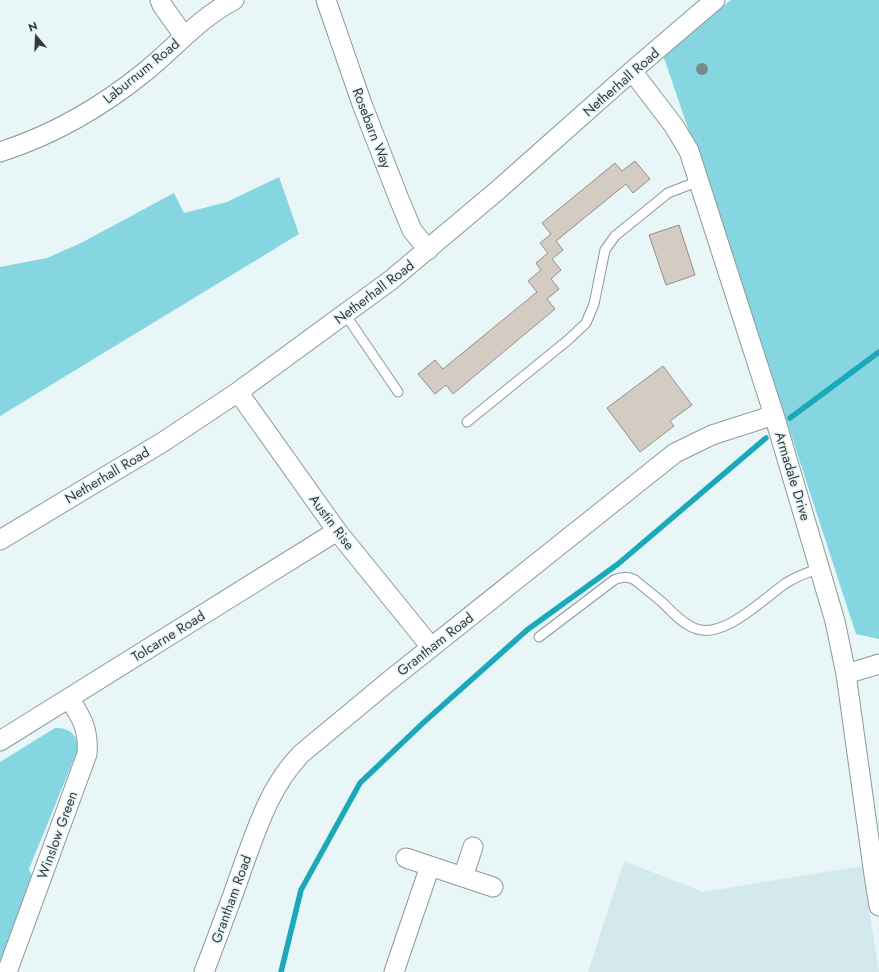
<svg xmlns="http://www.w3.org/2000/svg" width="879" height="972" font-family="Jost,sans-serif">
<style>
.built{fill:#d3e9ed}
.green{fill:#86d6e2}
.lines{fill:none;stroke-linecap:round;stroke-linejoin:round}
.stream{stroke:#1ba9ba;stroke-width:5.5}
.building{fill:#d4ccc3;stroke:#968f86}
.lane-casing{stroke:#8d999b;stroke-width:11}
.street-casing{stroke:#8d999b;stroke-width:21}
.lane{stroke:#fff;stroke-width:9}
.street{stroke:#fff;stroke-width:19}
.tree{fill:#778a8c}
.labels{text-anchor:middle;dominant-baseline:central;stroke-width:3.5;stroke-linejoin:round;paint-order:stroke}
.street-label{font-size:14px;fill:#353a3b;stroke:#e8f6f8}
</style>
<rect width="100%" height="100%" fill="#e8f6f8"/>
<!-- built -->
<path class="built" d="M 624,861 L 703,892 L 862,866 L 879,972 L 588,972 Z"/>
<!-- green -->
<path class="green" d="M 731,0 L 879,0 L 879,639 L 856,634 L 760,339 L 663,55 Z
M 279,177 L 299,234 L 0,416 L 0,267 L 47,258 L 81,243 L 174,193 L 184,213 L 227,202 Z
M 55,728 C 69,727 78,735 78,749 L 29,869 L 34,881 L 0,964 L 0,762 L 50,731 Z"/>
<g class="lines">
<!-- stream -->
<path class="stream" d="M 790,418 L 879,352
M 281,972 L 301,890 L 360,783 L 423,723 L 527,630 L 618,564 L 766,438"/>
</g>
<!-- building -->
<path class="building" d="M 635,161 L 650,179 L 633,193 L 626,184 L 556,241 L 563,250 L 552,259 L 561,270 L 551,279 L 559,289 L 547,299 L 555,309 L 453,394 L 446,385 L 435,394 L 418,374 L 435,360 L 443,369 L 537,292 L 528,281 L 541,270 L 536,263 L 548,253 L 540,243 L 551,234 L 542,223 L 615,163 L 622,171 Z
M 679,225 L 695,275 L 666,285 L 649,235 Z
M 663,366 L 692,405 L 670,421 L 674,426 L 640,452 L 607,408 Z"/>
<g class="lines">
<!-- lane casing -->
<g class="lane-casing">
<path id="lane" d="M 345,314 L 398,392
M 467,422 L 568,340 L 586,323 L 594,304 L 605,250 L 615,236 L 668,193 L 699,181
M 539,637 L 614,580 C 622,577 627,576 635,580 C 644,588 654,595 663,603 C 672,612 682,623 694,628 C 723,641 764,598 786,583 C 797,576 809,572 820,568"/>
</g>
<!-- street casing -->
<g class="street-casing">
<path id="street" d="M 160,0 L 162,5 L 184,36
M 326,0 L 362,104 L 399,199 L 412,230 L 428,250
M 632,71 L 674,126 L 689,151 L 774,415 L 835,621 L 846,674 L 874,875 L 879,906
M 0,152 C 53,135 103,106 146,71 C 175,47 201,17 234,0
M 238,392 L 337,531 L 431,647
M 0,540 L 163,442 L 238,392 L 391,280 L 498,190 L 632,71 L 715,0
M 846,674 L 879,664
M 0,741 L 337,531
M 406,858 L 493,887
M 463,877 L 473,847
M 7,972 L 87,754 C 89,730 82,718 69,698
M 204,972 C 217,938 230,904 242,869 C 257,828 270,786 301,754 L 389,681 L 675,453 L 712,435 L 774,415
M 394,972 L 430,866"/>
</g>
<!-- lane -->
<use href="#lane" class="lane"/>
<!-- street -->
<use href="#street" class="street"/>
</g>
<!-- trees -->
<circle class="tree" cx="702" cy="69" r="6"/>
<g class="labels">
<!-- street labels -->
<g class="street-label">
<text transform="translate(141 71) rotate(-39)">Laburnum Road</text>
<text transform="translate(621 82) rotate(-41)">Netherhall Road</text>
<text transform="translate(372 128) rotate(69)">Rosebarn Way</text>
<text transform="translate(374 292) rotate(-37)">Netherhall Road</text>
<text transform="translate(107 475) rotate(-31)">Netherhall Road</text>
<text transform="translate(793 476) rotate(73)">Armadale Drive</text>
<text transform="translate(332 522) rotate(53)">Austin Rise</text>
<text transform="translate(168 636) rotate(-32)">Tolcarne Road</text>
<text transform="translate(435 644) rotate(-38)">Grantham Road</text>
<text transform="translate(57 835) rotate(-70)">Winslow Green</text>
<text transform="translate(231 899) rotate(-70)">Grantham Road</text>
</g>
</g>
<!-- north arrow -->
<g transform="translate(36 36) rotate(341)" stroke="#e8f6f8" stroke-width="3" paint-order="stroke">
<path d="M0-3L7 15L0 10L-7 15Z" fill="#353a3b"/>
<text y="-6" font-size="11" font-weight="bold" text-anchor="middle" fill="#353a3b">N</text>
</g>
</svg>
